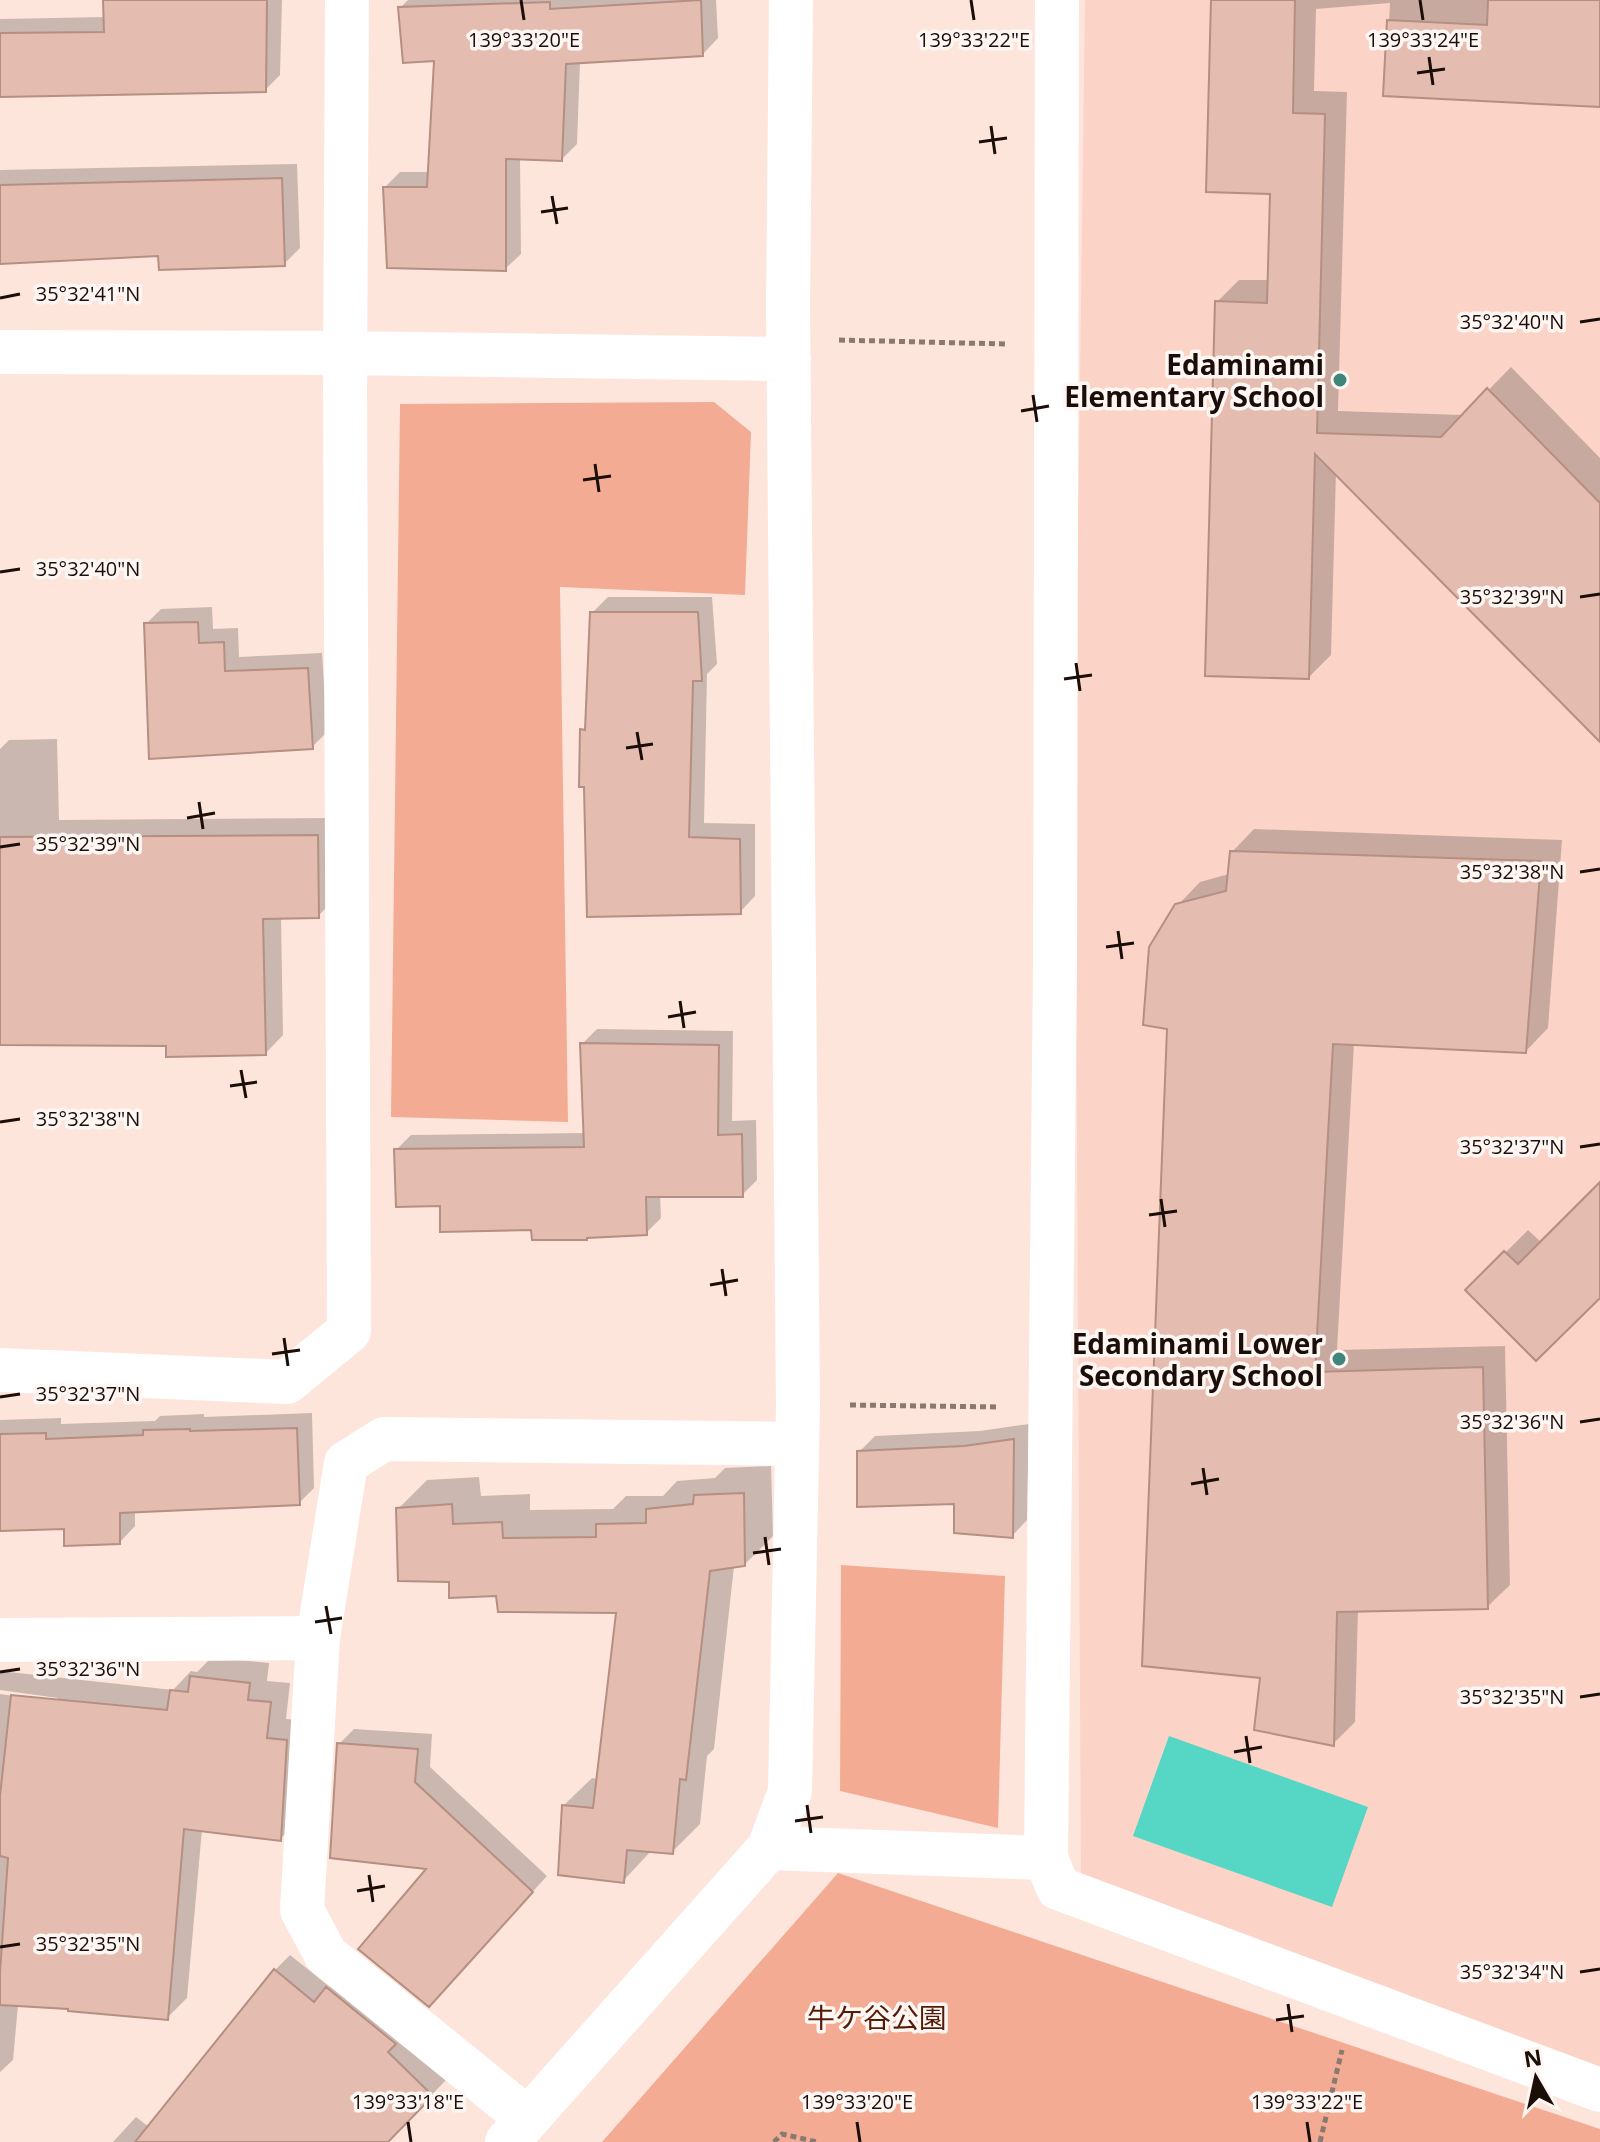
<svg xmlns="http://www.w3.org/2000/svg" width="1600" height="2142" font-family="'Open Sans','Noto Sans JP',sans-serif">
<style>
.built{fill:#fbd4c7}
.green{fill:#f3ac93}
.water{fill:#56d6c4}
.shadow{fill:#0003}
.building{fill:#e5bdb0;stroke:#b48f82;stroke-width:2}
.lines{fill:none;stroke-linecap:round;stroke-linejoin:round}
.path{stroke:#8a7871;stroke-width:5;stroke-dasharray:6 4;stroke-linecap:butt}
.pedestrian{stroke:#fff;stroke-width:44}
.minor{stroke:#fff;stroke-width:44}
.ticks{fill:none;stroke:#1b0e09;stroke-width:3}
.poi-dot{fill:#40857a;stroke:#fef6f3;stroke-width:3}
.labels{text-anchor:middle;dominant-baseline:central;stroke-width:7;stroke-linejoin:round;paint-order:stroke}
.poi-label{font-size:28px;font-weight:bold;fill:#1b0e09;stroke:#fef6f3;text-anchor:end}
.park-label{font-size:28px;fill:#531c07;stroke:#fef6f3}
.ticks-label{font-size:20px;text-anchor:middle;fill:#1b0e09;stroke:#fef6f3;stroke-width:7;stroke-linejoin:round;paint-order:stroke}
</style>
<rect width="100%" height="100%" fill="#fde5dc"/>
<!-- built -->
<path class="built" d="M 1085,0 L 1600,0 L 1600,2076 L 1081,1886 L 1075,762 Z"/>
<!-- green -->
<path class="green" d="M 714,402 L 751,432 L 745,595 L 560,587 L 568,1122 L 391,1117 L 400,404 Z
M 841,1565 L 1005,1576 L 998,1828 L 840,1791 Z
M 838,1873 L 1600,2129 L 1600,2142 L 602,2142 Z"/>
<!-- water -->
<path class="water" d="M 1169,1736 L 1368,1807 L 1332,1907 L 1133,1836 Z"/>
<!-- shadow -->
<path class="shadow" d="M 105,0 L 282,0 L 280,75 L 265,90 L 0,95 L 0,19 L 106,17 Z
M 408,0 L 716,0 L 718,38 L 703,54 L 580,61 L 577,144 L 562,159 L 520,157 L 521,254 L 505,269 L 385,187 L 400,172 L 430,172 L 436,59 L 400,8 Z
M 1213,0 L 1600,0 L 1600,105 L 1385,95 L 1390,3 L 1316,9 L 1314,91 L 1347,92 L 1338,411 L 1464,415 L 1511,367 L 1600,458 L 1600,739 L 1336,472 L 1331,655 L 1309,677 L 1217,302 L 1239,280 L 1269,280 L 1272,192 Z
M 297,164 L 300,248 L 284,264 L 160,254 L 0,262 L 0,170 Z
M 608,597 L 712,597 L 717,664 L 707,674 L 704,823 L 755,824 L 755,896 L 740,912 L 586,785 L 582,730 L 587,726 L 592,613 Z
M 212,607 L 213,629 L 238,628 L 239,657 L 322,653 L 327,732 L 312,747 L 146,624 L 161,609 Z
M 57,739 L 59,820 L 335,818 L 336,898 L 318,916 L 281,917 L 283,1035 L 266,1053 L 168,1044 L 0,1043 L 0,749 L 9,740 Z
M 1254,829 L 1562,840 L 1548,1028 L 1526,1051 L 1354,1043 L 1337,1350 L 1505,1346 L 1510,1585 L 1487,1607 L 1358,1609 L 1355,1722 L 1333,1744 L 1262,1676 L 1177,906 L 1200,882 L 1229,874 L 1232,852 Z
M 597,1029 L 733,1031 L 732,1121 L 756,1120 L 757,1180 L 742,1195 L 660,1195 L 661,1218 L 646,1233 L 533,1228 L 442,1204 L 396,1150 L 411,1135 L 585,1133 L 582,1044 Z
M 1600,1185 L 1600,1295 L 1468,1290 L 1528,1230 L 1542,1243 Z
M 312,1413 L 314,1488 L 299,1503 L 135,1511 L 135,1526 L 120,1542 L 66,1527 L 0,1529 L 0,1420 L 61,1418 L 61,1424 L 155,1421 L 160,1416 L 204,1414 L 204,1417 Z
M 1029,1424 L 1027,1520 L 1012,1536 L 859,1452 L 875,1436 L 980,1431 Z
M 771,1466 L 773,1536 L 744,1565 L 734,1566 L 714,1749 L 707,1756 L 700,1824 L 672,1852 L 652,1850 L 623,1881 L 563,1806 L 592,1778 L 598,1779 L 618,1611 L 498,1594 L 451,1580 L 398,1509 L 427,1480 L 479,1477 L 481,1496 L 530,1494 L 530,1510 L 613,1509 L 626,1496 L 663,1496 L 677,1481 L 715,1478 L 725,1468 Z
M 212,1657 L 269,1663 L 267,1681 L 290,1683 L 286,1719 L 306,1721 L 300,1819 L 280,1839 L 202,1829 L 187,1998 L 167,2018 L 18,2005 L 13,2060 L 0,2072 L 0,1694 L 58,1702 L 58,1698 L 0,1690 L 0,1671 L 173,1690 L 191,1671 L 197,1672 Z
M 354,1729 L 432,1734 L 430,1767 L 547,1876 L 444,1989 L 430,1868 L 339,1744 Z
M 290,1955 L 330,1987 L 343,1973 L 447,2079 L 386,2142 L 113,2142 L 136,2117 L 149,2127 L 275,1970 Z"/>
<!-- building -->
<path class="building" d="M 103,0 L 267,0 L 266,92 L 0,97 L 0,33 L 104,32 Z
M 701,0 L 703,56 L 566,64 L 562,161 L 506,159 L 506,271 L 387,268 L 383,187 L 427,187 L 434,61 L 403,63 L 398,7 L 550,2 L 550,9 Z
M 1211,0 L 1295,0 L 1293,113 L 1325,114 L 1317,433 L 1441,437 L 1487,388 L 1600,503 L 1600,742 L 1315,454 L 1309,679 L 1205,676 L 1215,301 L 1267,303 L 1270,194 L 1206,192 Z
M 1488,0 L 1600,0 L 1600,107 L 1383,96 L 1387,20 L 1487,25 Z
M 282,178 L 285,266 L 159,270 L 158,256 L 0,264 L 0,185 Z
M 590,612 L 698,612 L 702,681 L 693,681 L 689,837 L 740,839 L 741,914 L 587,917 L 584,787 L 579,787 L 580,729 L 585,730 Z
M 198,622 L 199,643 L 224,642 L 225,671 L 308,668 L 313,749 L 149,759 L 144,623 Z
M 318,835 L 319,918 L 263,919 L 266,1055 L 166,1057 L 166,1046 L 0,1045 L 0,837 Z
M 1230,851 L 1541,861 L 1526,1053 L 1333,1044 L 1315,1372 L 1483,1367 L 1488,1609 L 1337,1612 L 1334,1746 L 1254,1730 L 1260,1678 L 1142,1666 L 1167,1029 L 1143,1025 L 1149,947 L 1175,904 L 1226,891 Z
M 580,1043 L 719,1045 L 718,1135 L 742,1134 L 743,1197 L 646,1197 L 647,1235 L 587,1238 L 587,1240 L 532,1240 L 531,1230 L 440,1232 L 440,1206 L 396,1207 L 394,1149 L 584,1147 Z
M 1600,1182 L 1600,1298 L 1536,1361 L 1465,1290 L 1504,1251 L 1518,1264 Z
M 297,1428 L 300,1505 L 120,1513 L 120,1544 L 64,1546 L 64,1529 L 0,1531 L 0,1434 L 46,1433 L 46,1439 L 143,1435 L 143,1430 L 190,1429 L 190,1431 Z
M 1014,1439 L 1013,1538 L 954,1533 L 954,1504 L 857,1507 L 857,1451 L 964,1446 Z
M 744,1493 L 745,1566 L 710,1571 L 686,1780 L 680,1779 L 673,1854 L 627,1850 L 624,1883 L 558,1875 L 562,1805 L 593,1808 L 616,1613 L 498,1612 L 496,1596 L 449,1598 L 449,1582 L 398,1581 L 396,1508 L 452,1504 L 453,1524 L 502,1522 L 503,1538 L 596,1537 L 596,1524 L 646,1523 L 646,1509 L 693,1504 L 694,1495 Z
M 190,1676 L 250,1683 L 248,1700 L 271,1702 L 267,1738 L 287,1740 L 281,1841 L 184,1829 L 168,2020 L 68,2011 L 68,2009 L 0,2005 L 0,1972 L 8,1858 L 0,1856 L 0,1796 L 11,1695 L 167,1710 L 170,1690 L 188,1692 Z
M 337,1743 L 418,1749 L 415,1782 L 533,1892 L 429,2007 L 358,1949 L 426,1869 L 330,1858 Z
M 274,1969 L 314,2002 L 326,1987 L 396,2044 L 388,2052 L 433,2096 L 388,2142 L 135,2142 Z"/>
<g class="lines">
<!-- path -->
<path class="path" d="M 839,340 L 1005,344
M 850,1405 L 1000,1407
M 774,2142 L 782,2134 L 817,2142
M 1320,2142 L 1342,2050"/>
<!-- pedestrian -->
<path class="pedestrian" d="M 769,1848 L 1046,1858 L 1058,1888 L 1600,2090
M 1046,1858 C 1055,1239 1058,619 1057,0"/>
<!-- minor -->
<path class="minor" d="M 0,352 L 346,353 L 789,359
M 0,1370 L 287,1382 L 349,1331 L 345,390 L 347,0
M 0,1640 L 318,1638
M 528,2119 L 326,1955 L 302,1910 L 318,1638 L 346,1463 L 384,1439 L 797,1444
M 507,2142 L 769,1848 L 790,1791 L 798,1405 L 788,307 L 791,0"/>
</g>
<!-- ticks -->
<path class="ticks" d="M 521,0 L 524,20M 971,0 L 974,20M 1420,0 L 1423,20M 1429,57 L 1433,85M 1417,73 L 1445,69M 991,126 L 995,154M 979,142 L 1007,138M 552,196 L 557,224M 541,212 L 568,208M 0,298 L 20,294M 1580,322 L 1600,319M 1033,395 L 1037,422M 1021,411 L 1049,406M 595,464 L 599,492M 583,480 L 611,476M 0,572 L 20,569M 1580,597 L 1600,594M 1076,663 L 1080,691M 1064,679 L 1092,675M 637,732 L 642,760M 626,748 L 653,744M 199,802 L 203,829M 187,818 L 215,813M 0,847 L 20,844M 1580,872 L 1600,869M 1118,931 L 1122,959M 1106,947 L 1134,943M 680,1001 L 684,1028M 668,1017 L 696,1012M 241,1070 L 246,1098M 230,1086 L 257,1082M 0,1122 L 20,1119M 1580,1147 L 1600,1144M 1161,1199 L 1165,1227M 1149,1215 L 1177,1211M 722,1269 L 726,1296M 710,1285 L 738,1280M 284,1338 L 288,1366M 272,1354 L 300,1350M 0,1397 L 20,1394M 1580,1422 L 1600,1419M 1203,1468 L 1207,1495M 1191,1484 L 1219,1479M 765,1537 L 769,1565M 753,1553 L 781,1549M 326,1606 L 331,1634M 315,1622 L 342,1618M 0,1672 L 20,1669M 1580,1697 L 1600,1694M 1246,1736 L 1250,1763M 1234,1752 L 1262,1747M 807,1805 L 811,1833M 795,1821 L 823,1817M 369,1875 L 373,1902M 357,1891 L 385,1886M 0,1947 L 20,1944M 1580,1972 L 1600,1969M 1288,2004 L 1292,2032M 1276,2020 L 1304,2016M 408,2122 L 411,2142M 857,2122 L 860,2142M 1307,2122 L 1310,2142"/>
<!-- markers -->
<g class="poi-dot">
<circle cx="1340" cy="380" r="8"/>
<circle cx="1339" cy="1359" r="8"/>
</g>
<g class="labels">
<!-- poi labels -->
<g class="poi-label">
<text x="1324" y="364">Edaminami<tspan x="1324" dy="32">Elementary School</tspan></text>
<text x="1323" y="1343">Edaminami Lower<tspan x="1323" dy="32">Secondary School</tspan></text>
</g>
<!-- park labels -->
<g class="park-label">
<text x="877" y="2017">牛ケ谷公園</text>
</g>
</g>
<g class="ticks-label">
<text x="1423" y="47">139°33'24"E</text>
<text x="524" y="47">139°33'20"E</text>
<text x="974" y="47">139°33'22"E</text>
<text x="88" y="301">35°32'41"N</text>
<text x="1512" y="329">35°32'40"N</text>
<text x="88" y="576">35°32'40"N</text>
<text x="1512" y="604">35°32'39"N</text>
<text x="88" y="851">35°32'39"N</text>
<text x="1512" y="879">35°32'38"N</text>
<text x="88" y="1126">35°32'38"N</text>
<text x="1512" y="1154">35°32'37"N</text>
<text x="88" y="1401">35°32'37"N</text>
<text x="1512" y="1429">35°32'36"N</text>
<text x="88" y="1676">35°32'36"N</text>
<text x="1512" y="1704">35°32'35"N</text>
<text x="88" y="1951">35°32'35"N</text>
<text x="1512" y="1979">35°32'34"N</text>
<text x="408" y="2109">139°33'18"E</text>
<text x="857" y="2109">139°33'20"E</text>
<text x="1307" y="2109">139°33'22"E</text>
</g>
<!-- north arrow -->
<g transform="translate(1536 2078) rotate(351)" stroke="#fef6f3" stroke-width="6" paint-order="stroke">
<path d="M0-6L14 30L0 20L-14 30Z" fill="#1b0e09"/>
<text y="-12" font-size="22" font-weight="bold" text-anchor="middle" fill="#1b0e09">N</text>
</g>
</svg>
